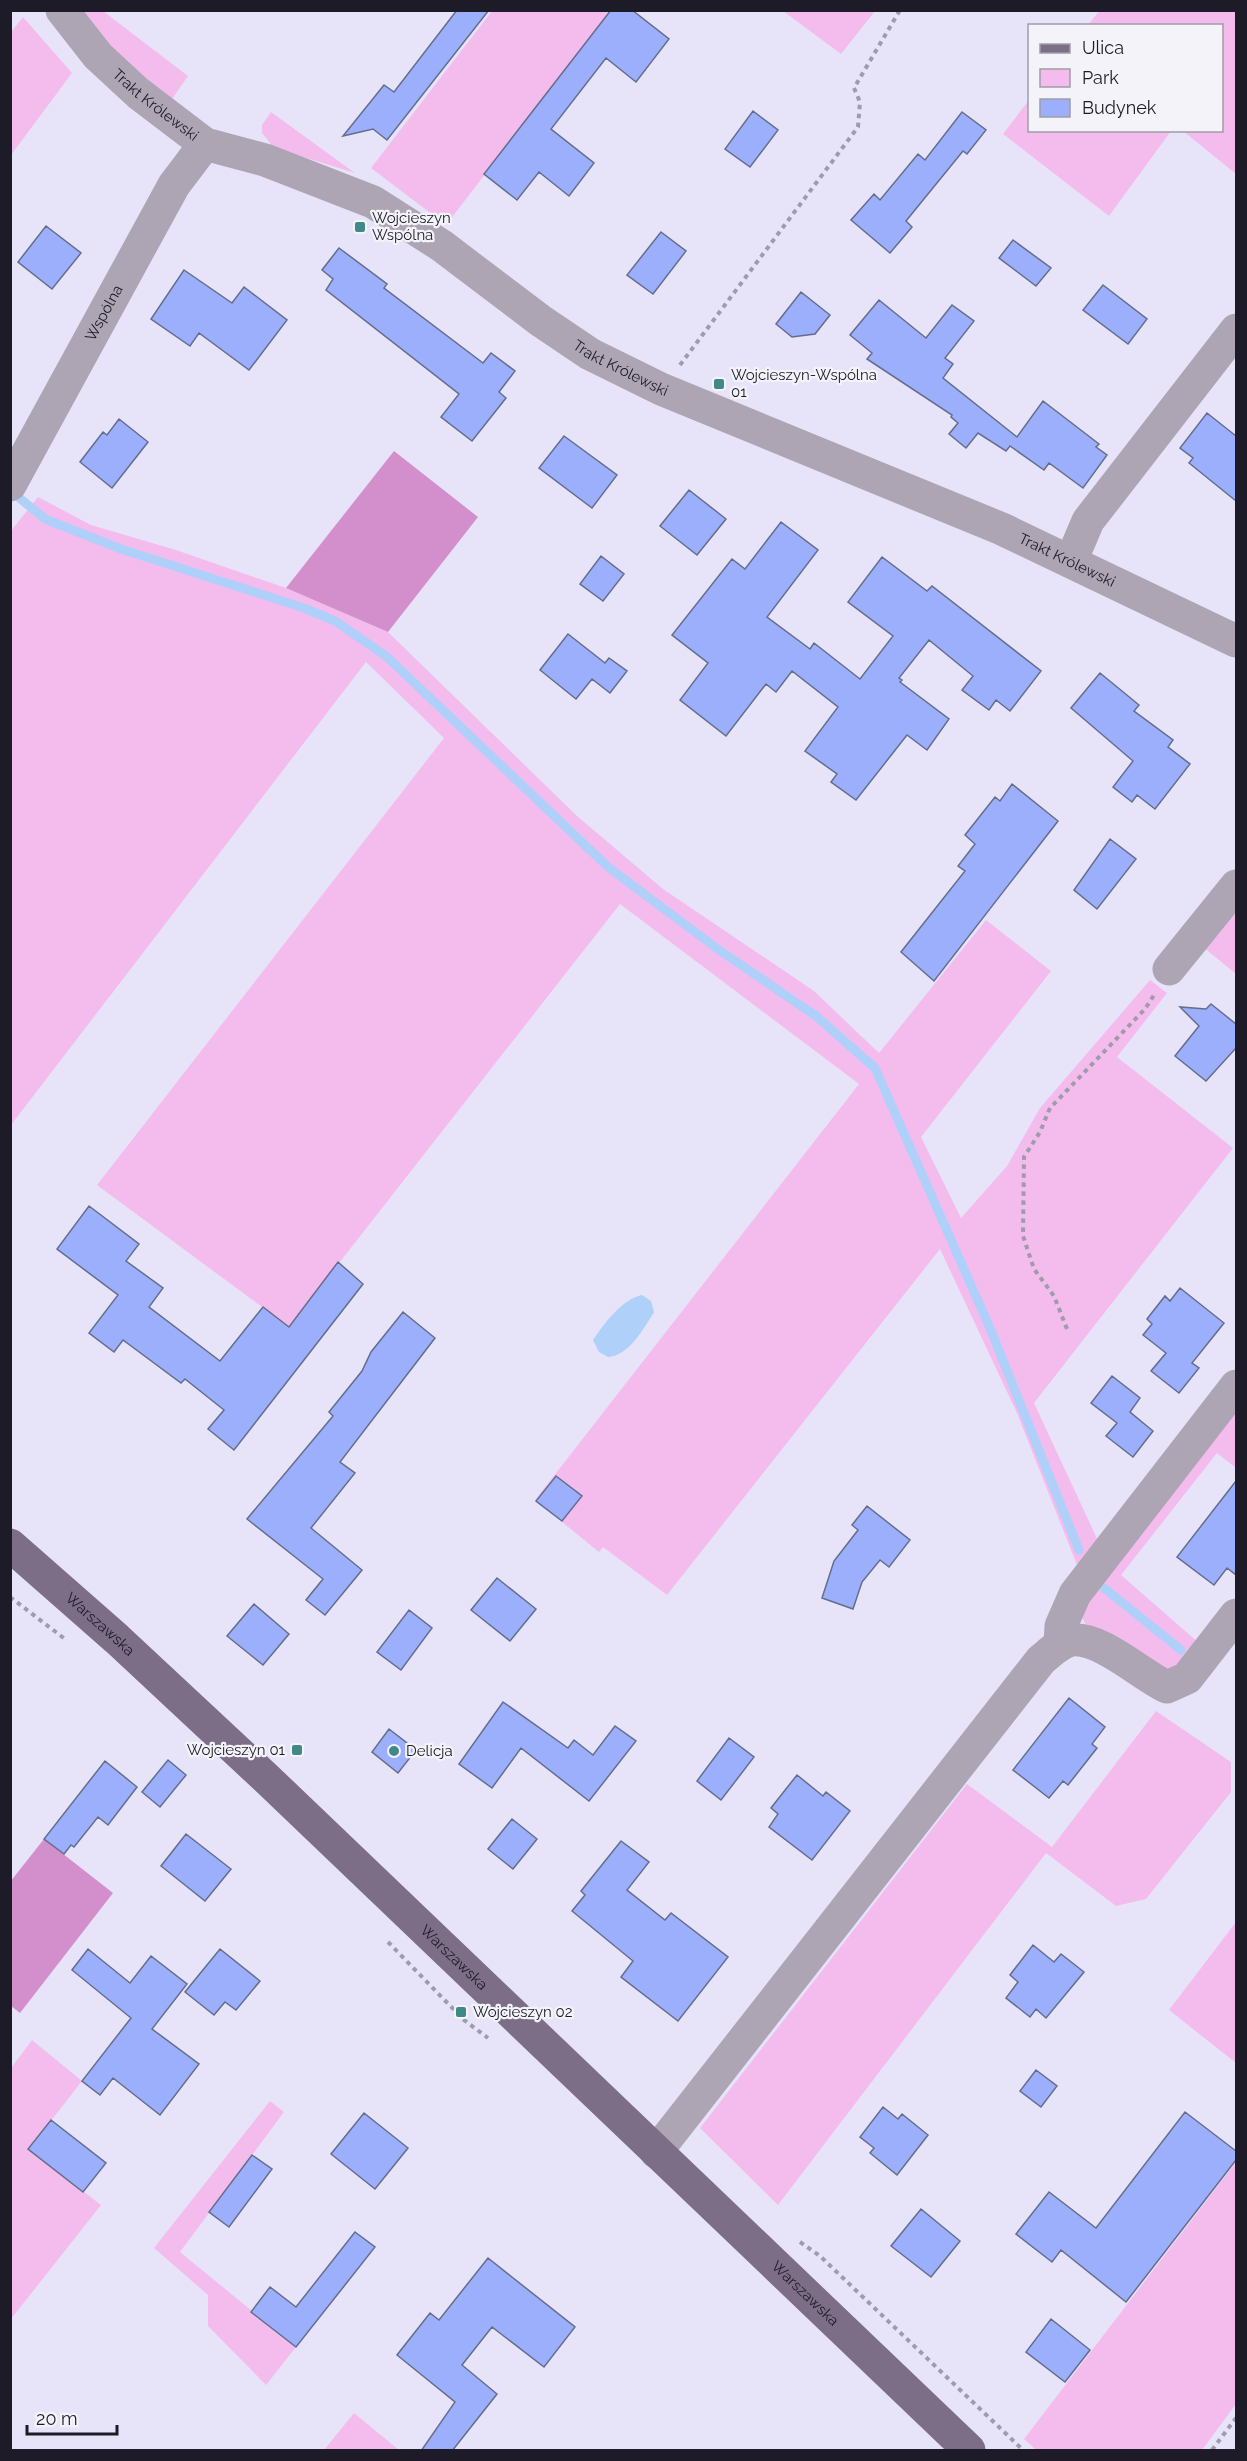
<svg xmlns="http://www.w3.org/2000/svg" width="1247" height="2461" font-family="Raleway,sans-serif">
<style>
.green{fill:#f4bced}
.forest{fill:#d38fcb}
.water{fill:#aed0f9}
.lines{fill:none;stroke-linecap:round;stroke-linejoin:round}
.stream{stroke:#aed0f9;stroke-width:9}
.building{fill:#9caffd;stroke:#646d8b;stroke-width:1.5}
.path{stroke:#9e9bad;stroke-width:4;stroke-dasharray:4.5 4.5;stroke-linecap:butt}
.minor{stroke:#ada5b3;stroke-width:33}
.major{stroke:#7d6e87;stroke-width:33}
.poi-dot{fill:#418988;stroke:#f4f3fa;stroke-width:2}
.labels{text-anchor:middle;dominant-baseline:central;stroke-width:4.5;stroke-linejoin:round;paint-order:stroke}
.street-label{font-size:15px;fill:#1d1b27;stroke:#f4f3fa}
.poi-label{font-size:15px;fill:#1d1b27;stroke:#f4f3fa;text-anchor:start}
</style>
<rect width="100%" height="100%" fill="#e7e4f9"/>
<!-- green -->
<path class="green" d="M 1100,10 L 1236,11 L 1236,174 L 1183,131 L 1222,130 L 1222,26 L 1088,25 Z
M 75,11 L 103,11 L 188,76 L 170,102 L 149,87 Z
M 492,11 L 611,11 L 446,225 L 371,168 Z
M 783,11 L 783,10 L 875,11 L 841,54 Z
M 23,17 L 72,73 L 11,155 L 11,32 Z
M 1029,100 L 1030,130 L 1171,131 L 1109,216 L 1003,134 Z
M 271,112 L 355,173 L 274,148 L 262,133 L 262,125 Z
M 38,497 L 91,525 L 176,550 L 286,588 L 388,632 L 577,816 L 663,889 L 814,991 L 879,1053 L 986,920 L 1051,971 L 921,1137 L 961,1218 L 1007,1166 L 1040,1108 L 1150,980 L 1167,993 L 1117,1057 L 1233,1148 L 1034,1403 L 1100,1545 L 1079,1570 L 1017,1413 L 940,1249 L 667,1595 L 603,1547 L 599,1552 L 535,1500 L 859,1084 L 620,904 L 289,1327 L 97,1185 L 444,738 L 366,662 L 11,1125 L 10,532 Z
M 1236,904 L 1236,974 L 1203,947 Z
M 1236,1404 L 1236,1468 L 1217,1453 L 1121,1575 L 1200,1644 L 1170,1670 L 1086,1625 L 1079,1612 Z
M 1156,1711 L 1231,1762 L 1231,1792 L 1146,1899 L 1116,1906 L 1046,1853 L 778,2205 L 700,2128 L 967,1784 L 1052,1847 Z
M 1236,1922 L 1236,2063 L 1169,2010 Z
M 32,2040 L 82,2081 L 29,2149 L 101,2205 L 11,2319 L 11,2068 Z
M 270,2101 L 284,2112 L 180,2252 L 296,2347 L 266,2385 L 208,2326 L 208,2295 L 154,2248 Z
M 1236,2162 L 1236,2404 L 1202,2450 L 1036,2450 L 1024,2439 Z
M 354,2413 L 399,2450 L 324,2450 Z"/>
<!-- forest -->
<path class="forest" d="M 394,451 L 478,517 L 388,632 L 286,588 Z
M 44,1839 L 113,1893 L 20,2013 L 11,2006 L 10,1882 Z"/>
<!-- water -->
<path class="water" d="M 642,1295 L 651,1301 L 654,1312 C 644,1328 629,1356 608,1357 L 599,1352 L 593,1340 C 604,1324 622,1299 642,1295 Z"/>
<g class="lines">
<!-- stream -->
<path class="stream" d="M 11,491 L 45,519 L 121,549 L 304,608 L 335,621 L 386,656 L 608,867 L 719,950 L 816,1016 L 875,1068 L 990,1328 L 1079,1550
M 1104,1588 L 1181,1650"/>
</g>
<!-- building -->
<path class="building" d="M 457,10 L 489,10 L 387,140 L 373,129 L 343,136 L 384,85 L 394,92 Z
M 611,10 L 632,10 L 669,39 L 636,82 L 606,58 L 551,129 L 594,163 L 569,196 L 539,172 L 517,200 L 484,174 Z
M 753,111 L 778,130 L 750,167 L 725,149 Z
M 962,112 L 986,130 L 967,154 L 963,151 L 906,221 L 912,227 L 890,253 L 851,220 L 874,194 L 880,200 L 918,154 L 925,160 Z
M 46,226 L 81,253 L 52,289 L 18,262 Z
M 661,232 L 686,251 L 653,294 L 627,275 Z
M 1013,240 L 1051,268 L 1036,286 L 999,258 Z
M 339,248 L 387,284 L 384,288 L 483,363 L 491,353 L 515,371 L 499,392 L 506,398 L 472,441 L 441,417 L 459,394 L 326,290 L 333,279 L 322,270 Z
M 184,270 L 232,303 L 244,287 L 287,320 L 249,370 L 199,333 L 190,346 L 151,319 Z
M 1103,285 L 1147,319 L 1128,344 L 1083,310 Z
M 801,292 L 830,315 L 815,334 L 792,337 L 776,324 Z
M 879,300 L 926,338 L 952,305 L 974,321 L 945,358 L 953,364 L 943,378 L 1017,437 L 1043,401 L 1099,444 L 1096,447 L 1107,455 L 1083,488 L 1049,463 L 1044,470 L 1010,446 L 1006,451 L 978,433 L 966,448 L 949,434 L 958,423 L 951,417 L 952,415 L 867,359 L 872,353 L 850,335 Z
M 1207,413 L 1236,436 L 1236,501 L 1189,463 L 1193,458 L 1180,448 Z
M 119,419 L 148,442 L 112,488 L 80,462 L 103,432 L 107,435 Z
M 564,436 L 617,475 L 592,508 L 539,468 Z
M 689,490 L 726,519 L 697,555 L 660,526 Z
M 781,522 L 818,550 L 767,617 L 810,649 L 814,643 L 860,679 L 893,636 L 848,602 L 882,557 L 927,591 L 932,586 L 1041,671 L 1010,711 L 996,700 L 989,710 L 962,690 L 973,676 L 929,640 L 899,678 L 902,680 L 900,682 L 949,719 L 927,750 L 907,735 L 856,800 L 831,782 L 837,774 L 805,751 L 838,707 L 792,671 L 776,692 L 766,684 L 726,736 L 680,700 L 708,663 L 672,635 L 732,559 L 745,569 Z
M 601,556 L 624,574 L 603,601 L 580,584 Z
M 568,634 L 605,663 L 609,658 L 627,671 L 610,693 L 592,679 L 576,699 L 540,670 Z
M 1100,673 L 1139,705 L 1134,711 L 1173,740 L 1168,747 L 1190,764 L 1155,809 L 1137,795 L 1132,802 L 1113,787 L 1133,761 L 1071,708 Z
M 1012,784 L 1058,821 L 934,981 L 901,952 L 965,871 L 958,866 L 975,844 L 965,835 L 995,797 L 1000,801 Z
M 1110,839 L 1136,859 L 1097,909 L 1074,890 Z
M 1211,1004 L 1236,1024 L 1236,1048 L 1206,1081 L 1175,1056 L 1199,1026 L 1180,1007 L 1206,1009 Z
M 89,1206 L 139,1244 L 126,1261 L 163,1288 L 149,1307 L 220,1361 L 263,1307 L 289,1327 L 338,1262 L 363,1284 L 234,1450 L 208,1429 L 224,1410 L 185,1379 L 181,1383 L 123,1340 L 114,1352 L 89,1333 L 118,1295 L 57,1249 Z
M 1180,1288 L 1224,1323 L 1192,1363 L 1199,1368 L 1179,1393 L 1151,1371 L 1166,1353 L 1143,1335 L 1152,1324 L 1147,1319 L 1165,1296 L 1170,1301 Z
M 403,1312 L 435,1338 L 340,1462 L 355,1473 L 311,1528 L 362,1570 L 325,1615 L 306,1600 L 323,1579 L 247,1519 L 333,1416 L 329,1412 L 362,1371 L 371,1352 Z
M 1112,1376 L 1140,1398 L 1130,1412 L 1153,1431 L 1133,1457 L 1106,1436 L 1117,1423 L 1091,1403 Z
M 556,1476 L 582,1496 L 562,1521 L 536,1501 Z
M 1236,1481 L 1236,1575 L 1227,1568 L 1214,1585 L 1177,1557 Z
M 867,1506 L 910,1540 L 889,1567 L 880,1560 L 862,1582 L 853,1609 L 822,1598 L 834,1561 L 858,1530 L 852,1525 Z
M 497,1578 L 536,1609 L 510,1641 L 471,1610 Z
M 254,1604 L 289,1634 L 263,1665 L 227,1636 Z
M 409,1610 L 432,1628 L 401,1670 L 377,1652 Z
M 1069,1698 L 1105,1727 L 1092,1744 L 1097,1748 L 1068,1785 L 1063,1781 L 1049,1798 L 1013,1770 Z
M 503,1702 L 568,1748 L 574,1740 L 593,1755 L 615,1726 L 636,1741 L 589,1801 L 521,1748 L 492,1788 L 459,1764 Z
M 389,1729 L 416,1750 L 398,1773 L 372,1752 Z
M 729,1738 L 754,1757 L 721,1800 L 697,1781 Z
M 168,1760 L 186,1775 L 160,1807 L 142,1792 Z
M 105,1761 L 137,1787 L 108,1825 L 98,1817 L 74,1847 L 71,1845 L 64,1854 L 44,1839 Z
M 797,1775 L 823,1796 L 826,1792 L 850,1811 L 812,1860 L 769,1827 L 778,1814 L 771,1808 Z
M 512,1819 L 537,1839 L 513,1869 L 488,1849 Z
M 186,1834 L 231,1869 L 205,1901 L 161,1866 Z
M 621,1841 L 649,1862 L 627,1890 L 665,1920 L 671,1913 L 728,1957 L 678,2021 L 621,1977 L 633,1961 L 572,1911 L 585,1895 L 581,1891 Z
M 1033,1945 L 1054,1962 L 1061,1954 L 1084,1972 L 1046,2018 L 1036,2009 L 1030,2017 L 1006,1998 L 1018,1982 L 1010,1975 Z
M 88,1949 L 130,1983 L 151,1956 L 187,1984 L 152,2029 L 199,2064 L 160,2115 L 113,2078 L 100,2095 L 82,2081 L 131,2018 L 72,1970 Z
M 220,1949 L 260,1981 L 236,2010 L 225,2002 L 214,2015 L 185,1992 Z
M 1036,2070 L 1057,2086 L 1041,2107 L 1020,2091 Z
M 883,2107 L 898,2119 L 902,2114 L 928,2135 L 897,2175 L 870,2153 L 874,2148 L 860,2137 Z
M 1185,2112 L 1236,2151 L 1236,2160 L 1126,2302 L 1061,2250 L 1052,2262 L 1016,2234 L 1049,2192 L 1096,2228 Z
M 364,2113 L 408,2148 L 375,2189 L 331,2154 Z
M 51,2120 L 106,2163 L 83,2192 L 28,2149 Z
M 252,2155 L 272,2169 L 229,2227 L 209,2212 Z
M 921,2209 L 960,2241 L 931,2277 L 891,2246 Z
M 355,2232 L 375,2247 L 296,2347 L 251,2312 L 270,2287 L 296,2307 Z
M 488,2258 L 575,2327 L 544,2367 L 492,2327 L 462,2365 L 497,2394 L 452,2451 L 421,2451 L 455,2402 L 397,2355 L 430,2313 L 439,2320 Z
M 1051,2319 L 1090,2350 L 1065,2382 L 1026,2352 Z"/>
<g class="lines">
<!-- path -->
<path class="path" d="M 680,365 L 858,127 L 860,102 L 854,88 L 900,10
M 1067,1329 L 1054,1296 L 1034,1269 L 1023,1236 L 1024,1157 L 1040,1132 L 1050,1108 L 1145,1009 L 1154,995
M 10,1597 L 65,1639
M 388,1942 L 464,2020 L 488,2038
M 800,2242 L 820,2256 L 1023,2450
M 1212,2450 L 1236,2418"/>
<!-- minor -->
<g class="minor">
<path id="s1" d="M 62,10 L 98,56 L 138,93 L 205,144 L 265,160 L 373,202 L 442,246 L 541,321 L 590,354 L 661,389 L 1002,529 L 1236,641"/>
<path id="s2" d="M 10,485 L 174,185 L 205,144"/>
<path d="M 1071,561 L 1088,521 L 1236,330"/>
<path d="M 1169,969 L 1236,886"/>
<path d="M 1060,1645 L 1061,1626 L 1075,1594 L 1236,1386"/>
<path d="M 656,2152 L 1041,1660 C 1050,1653 1060,1642 1072,1640 C 1101,1637 1141,1675 1167,1687 L 1187,1678 L 1236,1615"/>
</g>
<!-- major -->
<path class="major" id="s3" d="M 10,1545 L 117,1639 L 266,1778 L 969,2450"/>
</g>
<!-- markers -->
<g class="poi-dot">
<rect x="354" y="221" width="12" height="12" rx="3"/>
<rect x="713" y="378" width="12" height="12" rx="3"/>
<rect x="291" y="1744" width="12" height="12" rx="3"/>
<circle cx="394" cy="1751" r="6"/>
<rect x="455" y="2006" width="12" height="12" rx="3"/>
</g>
<g class="labels">
<!-- street labels -->
<g class="street-label">
<text stroke="none"><textPath href="#s1" startOffset="134">Trakt Królewski</textPath></text>
<text stroke="none"><textPath href="#s2" startOffset="196">Wspólna</textPath></text>
<text stroke="none"><textPath href="#s1" startOffset="674">Trakt Królewski</textPath></text>
<text stroke="none"><textPath href="#s1" startOffset="1160">Trakt Królewski</textPath></text>
<text stroke="none"><textPath href="#s3" startOffset="120">Warszawska</textPath></text>
<text stroke="none"><textPath href="#s3" startOffset="606">Warszawska</textPath></text>
<text stroke="none"><textPath href="#s3" startOffset="1092">Warszawska</textPath></text>
</g>
<!-- poi labels -->
<g class="poi-label">
<text x="372" y="218">Wojcieszyn<tspan x="372" dy="17">Wspólna</tspan></text>
<text x="731" y="375">Wojcieszyn-Wspólna<tspan x="731" dy="17">01</tspan></text>
<text x="285" y="1750" text-anchor="end">Wojcieszyn 01</text>
<text x="406" y="1751">Delicja</text>
<text x="473" y="2012">Wojcieszyn 02</text>
</g>
</g>
<!-- border -->
<rect width="1247" height="2461" fill="none" stroke="#1d1b27" stroke-width="24"/>
<!-- legend -->
<rect x="1028" y="24" width="195" height="108" fill="#f4f3fa" stroke="#9e9da6" stroke-width="1.5"/>
<rect x="1040" y="44" width="30" height="9" fill="#7d6e87" stroke="#9e9da6" stroke-width="1.5"/>
<text x="1082" y="54" font-size="18" fill="#1d1b27">Ulica</text>
<rect x="1040" y="69" width="30" height="18" fill="#f4bced" stroke="#9e9da6" stroke-width="1.5"/>
<text x="1082" y="84" font-size="18" fill="#1d1b27">Park</text>
<rect x="1040" y="99" width="30" height="18" fill="#9caffd" stroke="#9e9da6" stroke-width="1.5"/>
<text x="1082" y="114" font-size="18" fill="#1d1b27">Budynek</text>
<!-- scale -->
<path d="M27 2425v9h90v-9" fill="none" stroke="#1d1b27" stroke-width="3"/>
<text x="36" y="2425" font-size="18" fill="#1d1b27" stroke="#f4f3fa" stroke-width="4.5" paint-order="stroke">20 m</text>
</svg>
